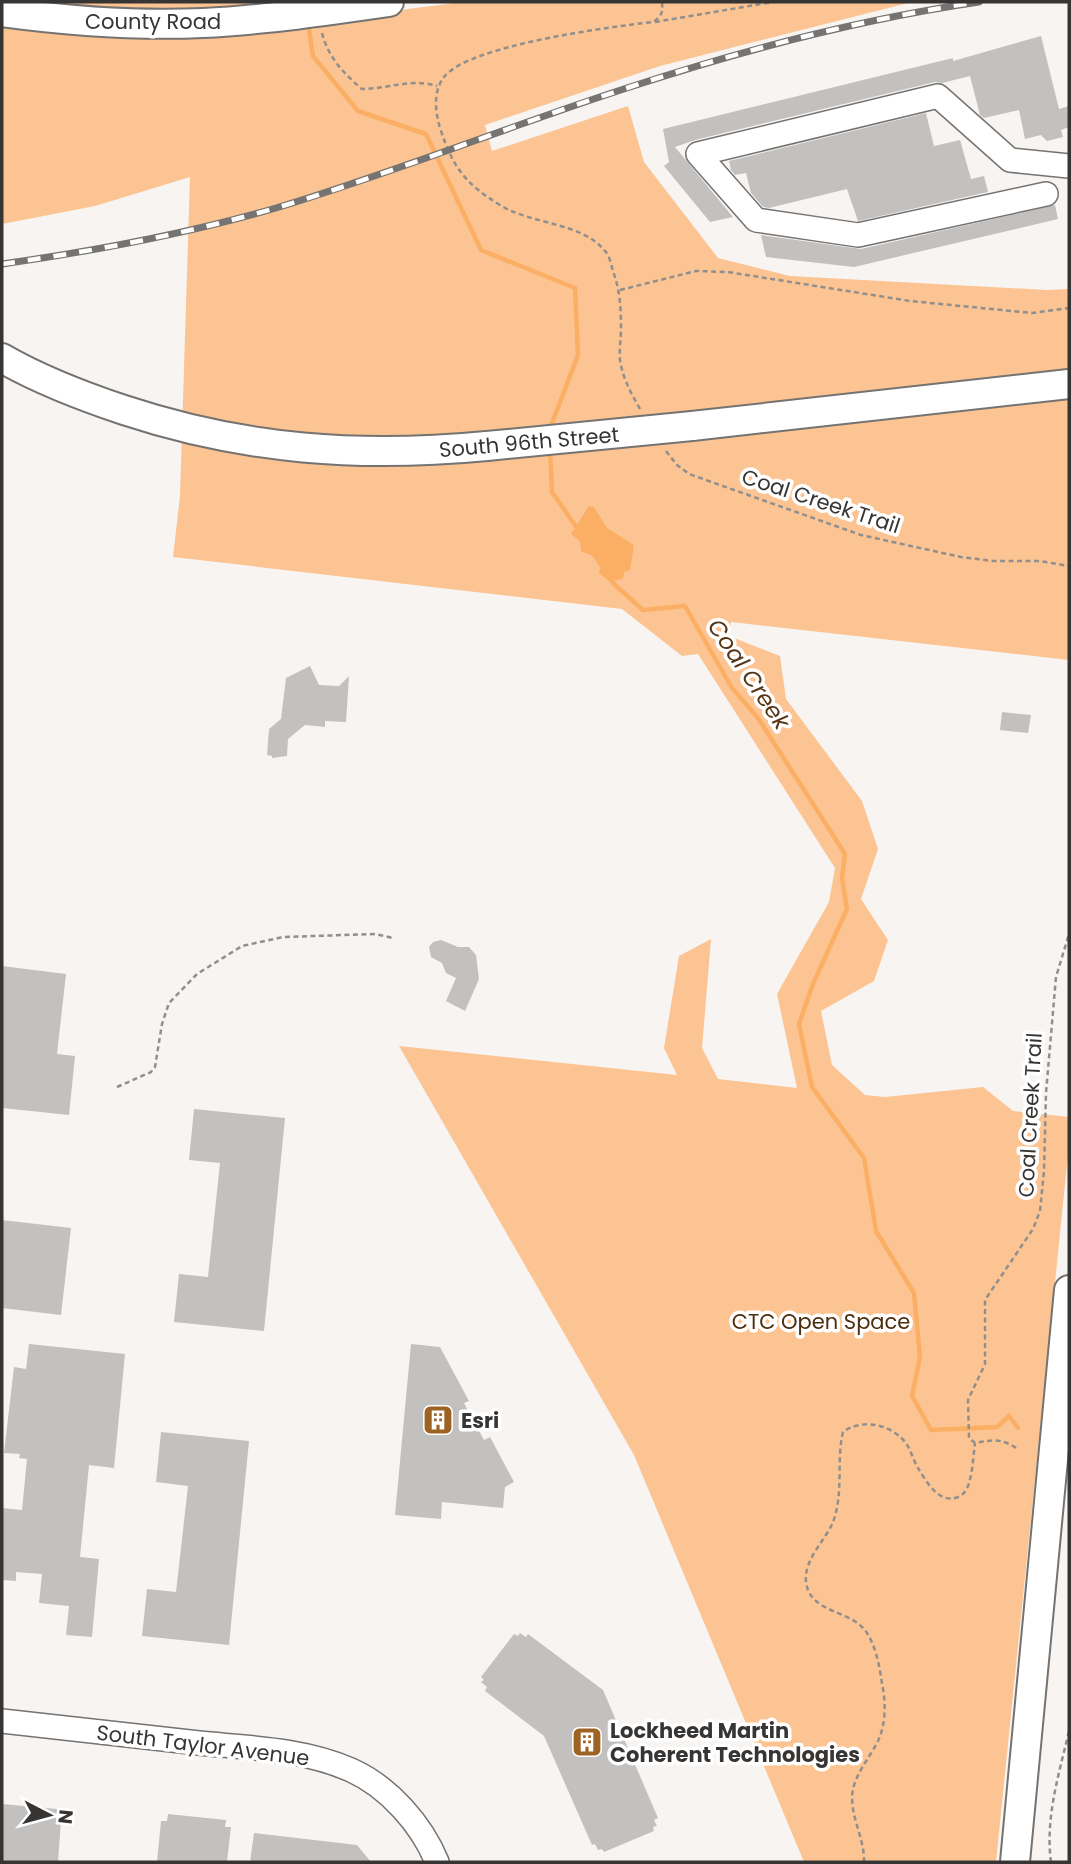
<svg xmlns="http://www.w3.org/2000/svg" width="1071" height="1864" font-family="Poppins,sans-serif">
<style>
.green{fill:#fcc492}
.water{fill:#fbaf64}
.lines{fill:none;stroke-linecap:round;stroke-linejoin:round}
.stream{stroke:#fbaf64;stroke-width:4.5}
.building{fill:#c3c1bf}
.minor-casing{stroke:#757371;stroke-width:26}
.major-casing{stroke:#757371;stroke-width:32}
.path{stroke:#918f8e;stroke-width:2.5;stroke-dasharray:5 3.5;stroke-linecap:butt}
.minor{stroke:#fff;stroke-width:23}
.major{stroke:#fff;stroke-width:28}
.rail-casing{stroke:#757472;stroke-width:7}
.rail{stroke:#fff;stroke-width:4.5;stroke-dasharray:13;stroke-linecap:butt}
.major-bridge-casing{stroke:#757371;stroke-width:32;stroke-linecap:butt}
.major-bridge{stroke:#fff;stroke-width:28}
.labels{text-anchor:middle;dominant-baseline:central;stroke-width:7;stroke-linejoin:round;paint-order:stroke}
.street-label{font-size:21px;fill:#363534;stroke:#fff}
.park-label{font-size:21px;fill:#4d2e0e;stroke:#fff}
.poi-label{font-size:21px;font-weight:bold;fill:#363534;stroke:#fff;text-anchor:start}
.water-label{font-size:23px;font-style:italic;fill:#553616;stroke:#fff}
</style>
<rect width="100%" height="100%" fill="#f7f4f2"/>
<!-- green -->
<path class="green" d="M 2,2 L 262,2 L 267,27 L 463,2 L 912,2 L 660,66 L 485,125 L 492,151 L 628,106 L 644,162 L 718,258 L 790,276 L 1047,290 L 1069,289 L 1069,660 L 731,622 L 729,636 L 780,656 L 786,699 L 862,801 L 878,849 L 861,899 L 888,940 L 874,981 L 821,1011 L 832,1065 L 865,1095 L 885,1097 L 983,1087 L 1013,1111 L 1069,1117 L 1069,1145 L 996,1862 L 804,1862 L 634,1455 L 399,1046 L 677,1075 L 664,1048 L 679,956 L 711,939 L 702,1048 L 718,1079 L 797,1088 L 777,994 L 829,902 L 835,868 L 698,654 L 682,656 L 622,609 L 173,557 L 180,496 L 190,177 L 95,206 L 2,224 Z"/>
<!-- water -->
<path class="water" d="M 589,506 L 594,507 L 607,528 L 634,545 L 630,570 L 624,572 L 623,579 L 609,581 L 599,573 L 602,560 L 581,551 L 580,541 L 571,534 Z"/>
<g class="lines">
<!-- stream -->
<path class="stream" d="M 308,23 L 313,56 L 358,111 L 426,134 L 481,250 L 575,288 L 578,355 L 549,431
M 550,450 L 552,492 L 579,531
M 593,553 L 604,569
M 609,576 L 614,584 L 643,610 L 685,606 L 732,688 L 758,718 L 845,854 L 842,878 L 847,909 L 813,984 L 799,1024 L 812,1087 L 864,1158 L 876,1231 L 914,1293 L 920,1357 L 912,1396 L 931,1430 L 997,1427 L 1009,1416 L 1018,1428"/>
</g>
<!-- building -->
<path class="building" d="M 1041,36 L 1059,109 L 1069,106 L 1069,127 L 1061,130 L 1063,137 L 1047,141 L 1041,135 L 1025,139 L 1019,110 L 984,118 L 980,115 L 970,76 L 942,83 L 935,82 L 695,140 L 675,147 L 733,217 L 710,222 L 664,166 L 669,162 L 663,129 L 953,58 L 953,61 Z
M 926,113 L 934,146 L 960,140 L 971,179 L 984,176 L 988,192 L 858,221 L 847,189 L 769,208 L 763,207 L 751,193 L 746,173 L 735,175 L 731,170 L 729,161 Z
M 1055,205 L 1058,219 L 854,267 L 766,257 L 761,235 L 861,249 Z
M 310,666 L 319,685 L 339,686 L 349,676 L 346,722 L 325,721 L 325,727 L 305,725 L 288,739 L 287,756 L 272,758 L 272,756 L 267,755 L 269,729 L 281,719 L 286,678 Z
M 1002,712 L 1031,715 L 1028,733 L 1000,730 Z
M 441,940 L 458,947 L 469,947 L 476,955 L 479,979 L 465,1011 L 446,1001 L 456,978 L 446,973 L 442,963 L 431,957 L 429,947 L 433,942 Z
M 2,966 L 66,974 L 57,1054 L 75,1056 L 69,1115 L 2,1108 Z
M 194,1109 L 285,1118 L 264,1331 L 174,1322 L 179,1274 L 208,1277 L 220,1163 L 189,1160 Z
M 2,1220 L 71,1228 L 61,1315 L 2,1308 Z
M 29,1344 L 125,1354 L 114,1468 L 89,1465 L 80,1557 L 99,1559 L 92,1637 L 66,1635 L 69,1606 L 39,1603 L 42,1574 L 16,1572 L 16,1581 L 2,1580 L 2,1508 L 22,1510 L 27,1459 L 19,1458 L 20,1454 L 4,1453 L 14,1367 L 26,1369 Z
M 411,1344 L 440,1347 L 469,1401 L 464,1403 L 484,1440 L 490,1437 L 514,1482 L 505,1487 L 503,1508 L 442,1502 L 441,1519 L 395,1515 Z
M 161,1432 L 249,1441 L 229,1645 L 142,1636 L 147,1589 L 176,1592 L 188,1486 L 156,1482 Z
M 520,1633 L 526,1637 L 528,1634 L 603,1690 L 658,1818 L 654,1820 L 657,1826 L 653,1827 L 654,1831 L 604,1852 L 602,1849 L 598,1850 L 595,1844 L 592,1845 L 544,1736 L 485,1691 L 487,1687 L 481,1682 L 484,1680 L 481,1677 L 514,1634 L 518,1636 Z
M 2,1804 L 57,1809 L 56,1820 L 61,1820 L 58,1862 L 2,1862 Z
M 168,1814 L 226,1820 L 225,1827 L 231,1827 L 227,1862 L 157,1862 L 161,1821 L 167,1821 Z
M 254,1833 L 357,1845 L 371,1862 L 250,1862 Z"/>
<g class="lines">
<!-- minor casing -->
<g class="minor-casing">
<path id="minor" d="M 1046,194 L 858,235 L 756,220 L 698,154 L 938,96 L 1010,160 L 1069,166
M 2,1721 C 68,1728 133,1736 199,1743 C 250,1748 304,1749 351,1770 C 389,1787 422,1825 437,1862"/>
</g>
<!-- major casing -->
<g class="major-casing">
<path id="major" d="M 2,12 C 69,21 136,26 203,23 C 265,20 327,11 389,2
M 2,358 C 40,380 82,396 124,410 C 245,450 360,458 487,446
M 692,426 L 1069,384
M 1015,1862 L 1069,1290"/>
</g>
<!-- path -->
<path class="path" d="M 655,22 L 773,2
M 322,33 C 328,57 344,74 362,89 C 387,89 412,78 437,86
M 620,290 L 696,271 L 728,272 L 910,301 L 1032,313 L 1069,308
M 640,409 C 631,393 623,379 620,360 C 619,350 621,339 621,328 C 621,308 620,290 613,271 C 611,265 610,256 605,251 C 582,222 532,225 500,205 C 464,183 453,167 440,128 C 435,111 433,91 444,77 C 469,45 610,27 653,22 C 662,16 663,12 662,2
M 666,451 L 677,465 L 689,474 L 861,535 L 961,557 L 993,561 L 1040,561 L 1069,566
M 117,1087 L 151,1072 L 155,1067 L 162,1024 L 169,1003 L 197,974 L 242,946 L 283,937 L 375,934 L 393,938
M 1016,1448 C 1002,1438 991,1440 975,1443 L 969,1438 L 968,1400 L 985,1364 L 985,1300 L 1033,1229 L 1040,1211 L 1044,1171 L 1046,1093 L 1056,977 L 1069,934
M 864,1862 C 865,1838 848,1813 853,1789 C 857,1772 870,1757 878,1741 C 886,1724 886,1702 882,1684 C 880,1668 876,1647 867,1633 C 853,1611 818,1614 808,1590 C 798,1564 825,1542 833,1522 C 844,1493 836,1461 843,1432 C 862,1418 891,1424 906,1443 C 911,1450 913,1460 918,1468 C 926,1481 939,1505 958,1497 C 963,1495 966,1491 968,1486 C 973,1472 973,1457 975,1443
M 1051,1862 C 1045,1818 1059,1774 1069,1731"/>
<!-- minor -->
<use href="#minor" class="minor"/>
<!-- major -->
<use href="#major" class="major"/>
<!-- rail casing -->
<g class="rail-casing">
<path id="rail" d="M 2,264 C 94,251 186,234 276,208 C 396,172 512,125 630,87 C 743,50 861,19 979,2"/>
</g>
<!-- rail -->
<use href="#rail" class="rail"/>
<!-- major-bridge casing -->
<g class="major-bridge-casing">
<path id="major-bridge" d="M 487,446 L 692,426"/>
</g>
<!-- major-bridge -->
<use href="#major-bridge" class="major-bridge"/>
</g>
<!-- icons -->
<defs>
<g id="building-square" transform="scale(1.575)"><rect x="-9" y="-9" width="18" height="18" rx="4" fill="#9e6324" stroke="#fff"/><path d="M-4-6H4V6H1V3H-1V6H-4ZM-2.5-4.3h1.7v1.8h-1.7ZM.8-4.3h1.7v1.8H.8ZM-2.5-1h1.7V.8h-1.7ZM.8-1h1.7V.8H.8Z" fill="#fff"/></g>
</defs>
<g fill-rule="evenodd">
<use href="#building-square" x="438" y="1420"/>
<use href="#building-square" x="587" y="1742"/>
</g>
<g class="labels">
<!-- street labels -->
<g class="street-label">
<text x="153" y="21">County Road</text>
<text transform="translate(529 442) rotate(-5)">South 96th Street</text>
<text transform="translate(821 501) rotate(18)">Coal Creek Trail</text>
<text transform="translate(1030 1115) rotate(-87)">Coal Creek Trail</text>
<text transform="translate(203 1745) rotate(7)">South Taylor Avenue</text>
</g>
<!-- park labels -->
<g class="park-label">
<text x="821" y="1321">CTC Open Space</text>
</g>
<!-- poi labels -->
<g class="poi-label">
<text x="461" y="1420">Esri</text>
<text x="610" y="1730">Lockheed Martin<tspan x="610" dy="24">Coherent Technologies</tspan></text>
</g>
<!-- water labels -->
<g class="water-label">
<text transform="translate(749 674) rotate(56)">Coal Creek</text>
</g>
</g>
<!-- border -->
<rect width="1071" height="1864" fill="none" stroke="#363534" stroke-width="7"/>
<!-- north arrow -->
<g transform="translate(49 1815) rotate(96)" stroke="#ffffff" stroke-width="5" paint-order="stroke">
<path d="M0-5L12 26L0 18L-12 26Z" fill="#363534"/>
<text y="-10" font-size="19" font-weight="bold" text-anchor="middle" fill="#363534">N</text>
</g>
</svg>
